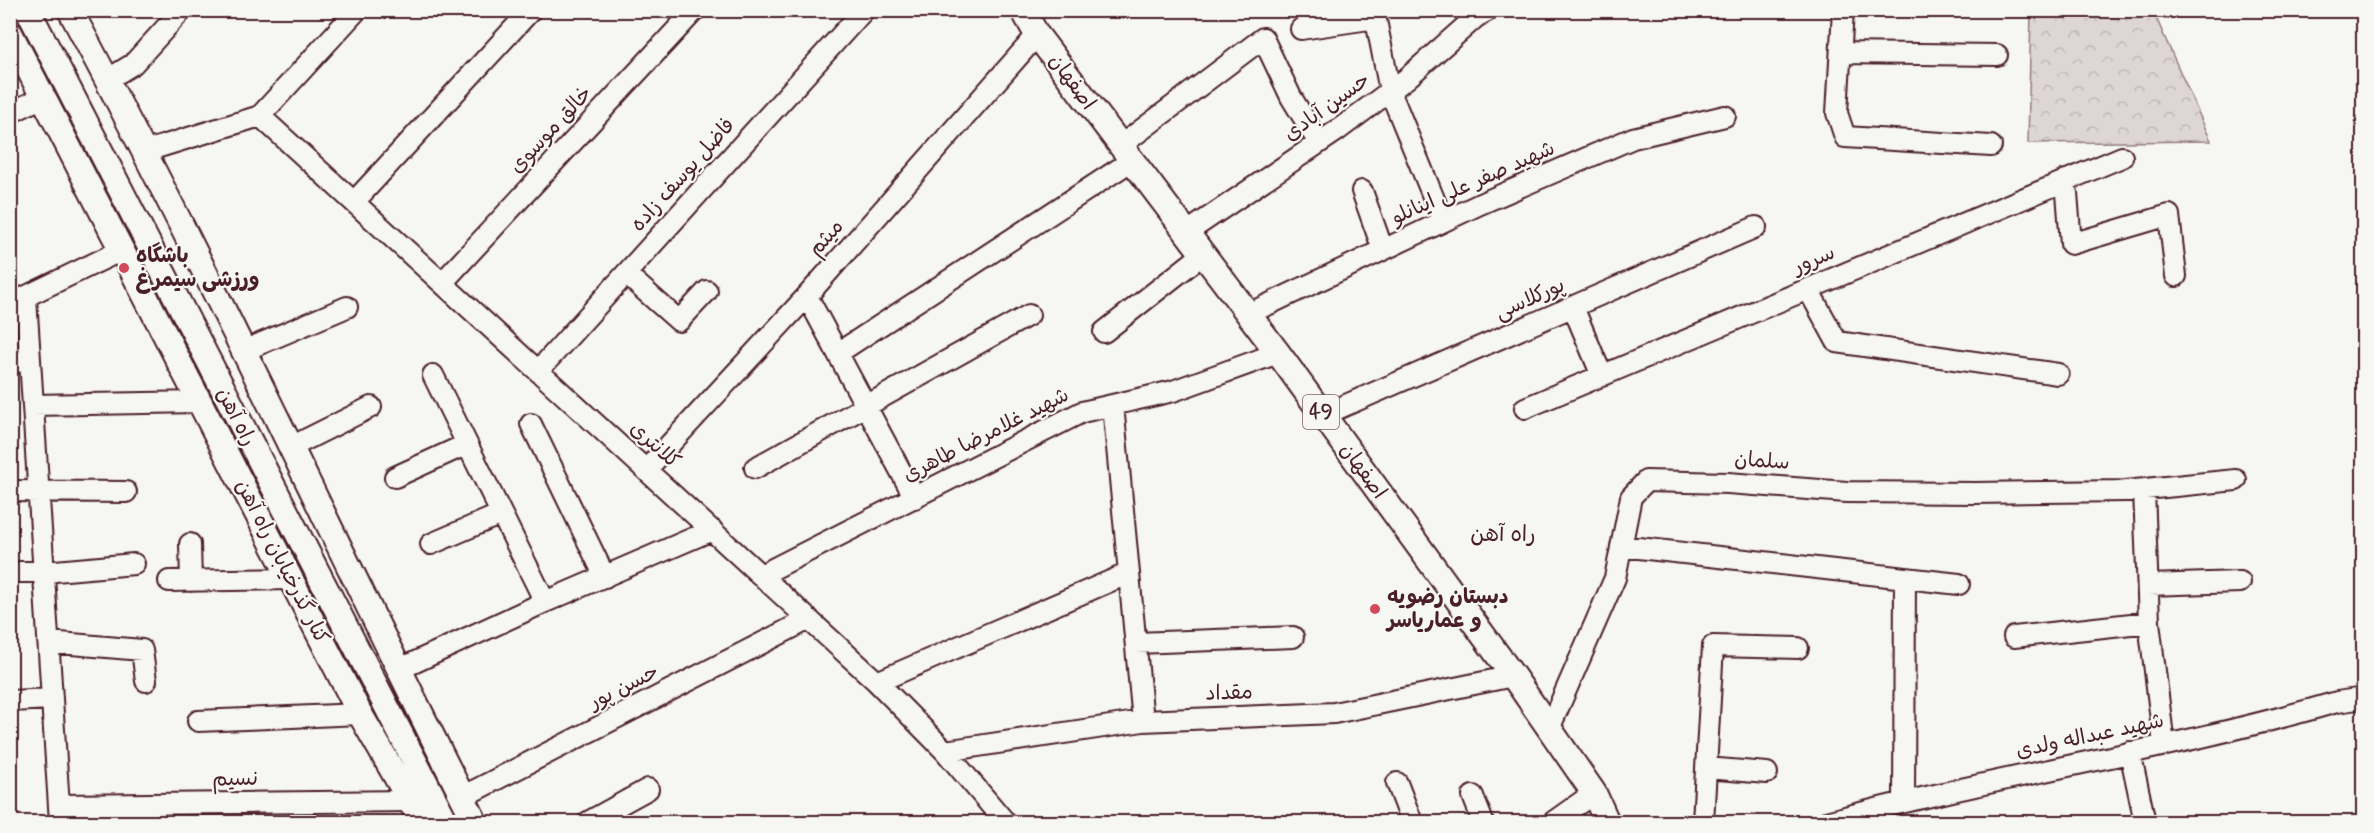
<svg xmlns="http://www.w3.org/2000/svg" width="2374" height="833" font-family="Mynerve,'Playpen Sans Arabic',sans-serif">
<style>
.park{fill:url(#park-crowns);stroke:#947a80;stroke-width:1.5}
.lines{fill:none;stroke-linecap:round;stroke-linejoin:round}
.minor-casing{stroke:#4a1f2b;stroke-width:24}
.major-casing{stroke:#4a1f2b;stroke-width:28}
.minor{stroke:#f6f6f2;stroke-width:20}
.major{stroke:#f6f6f2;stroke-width:24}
.poi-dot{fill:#d1495b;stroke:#f6f6f2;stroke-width:2}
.labels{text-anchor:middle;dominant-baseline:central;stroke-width:4.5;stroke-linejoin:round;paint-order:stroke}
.shield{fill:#f6f6f2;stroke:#7e6067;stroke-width:1.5}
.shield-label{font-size:20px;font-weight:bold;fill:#4a1f2b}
.street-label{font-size:21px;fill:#4a1f2b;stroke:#f6f6f2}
.poi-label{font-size:21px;font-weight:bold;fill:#4a1f2b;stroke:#f6f6f2;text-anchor:start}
.neighbourhood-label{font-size:22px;fill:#4a1f2b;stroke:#f6f6f2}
</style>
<defs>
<pattern id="park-crowns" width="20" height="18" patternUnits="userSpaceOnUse" patternTransform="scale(1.5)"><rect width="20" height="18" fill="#ddd6d5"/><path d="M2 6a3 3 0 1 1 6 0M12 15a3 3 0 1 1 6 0" fill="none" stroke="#bfb7b7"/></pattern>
</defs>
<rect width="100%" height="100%" fill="#f6f6f2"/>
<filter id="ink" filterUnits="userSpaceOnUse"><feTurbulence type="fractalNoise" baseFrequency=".0167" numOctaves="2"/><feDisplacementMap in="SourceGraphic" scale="12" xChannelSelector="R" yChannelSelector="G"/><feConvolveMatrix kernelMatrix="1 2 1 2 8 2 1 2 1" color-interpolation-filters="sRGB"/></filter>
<g filter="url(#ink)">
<!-- park -->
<path class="park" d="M 2031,11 L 2153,11 L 2211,141 L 2028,143 Z"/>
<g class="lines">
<!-- minor casing -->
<g class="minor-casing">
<path id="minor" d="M 1374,10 L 1390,91 L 1443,221
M 1843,10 L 1837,113 L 1845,137 L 1991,146
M 1301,29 L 1376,18
M 1841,53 L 1997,55
M 107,80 L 133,64 L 182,10
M 10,113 L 43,97
M 260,116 L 877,682 L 945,751 L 1005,822
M 260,116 L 357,10
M 1120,146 L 1263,38 L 1291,97 L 1319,143
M 143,152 L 260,116
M 2066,180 L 2071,244 L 2169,215 L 2176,276
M 1362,191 L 1383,250
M 354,202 L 531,10
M 1186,233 L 1338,130 L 1406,79 L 1476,17 L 1489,10
M 626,274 L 679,321 L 707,291
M 442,283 L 695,10
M 1808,289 L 1837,342 L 2058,374
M 807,296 L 915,498
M 26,298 L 60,822
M 10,304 L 122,250
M 1573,307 L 1602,376
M 1248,314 L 1480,204 L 1633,138 L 1725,116
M 1104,332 L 1202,255
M 243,351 L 347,307
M 838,353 L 1131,161
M 10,362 L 30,361
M 538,371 L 864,10
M 433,375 L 545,602
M 33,405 L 200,402
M 1113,405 L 1143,721
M 1525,408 L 2122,157
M 1323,415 L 1756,227
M 531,424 L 605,577
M 291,447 L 371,407
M 755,468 L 1029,315
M 646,470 L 807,296 L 1037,35
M 395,477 L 467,444
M 2144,490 L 2149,622 L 2164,745
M 10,491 L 126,492
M 190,544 L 191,581
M 431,544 L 501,514
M 1621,546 L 1959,584
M 10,572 L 44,572 L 134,564
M 761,575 L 1082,412 L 1173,391 L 1278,353
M 169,581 L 291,579
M 2148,585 L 2240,582
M 2014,637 L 2149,622
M 48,642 L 142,650 L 146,681
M 1136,643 L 1293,637
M 400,669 L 545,602 L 712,530
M 877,682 L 1129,573
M 10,701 L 52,699
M 198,721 L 360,714
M 1549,729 L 1615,578 L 1631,497 L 1646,481 L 1728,483 L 1847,492 L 1975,493 L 2125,491 L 2236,480
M 945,751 L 1143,721 L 1334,713 L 1513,676
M 2130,752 L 2145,822
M 1706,768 L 1767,773
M 1397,783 L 1412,822
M 1473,796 L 1483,822
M 462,797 L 809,619
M 1904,802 L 1905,578
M 59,805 L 411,801
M 588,822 L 648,789
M 1553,822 L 1594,793
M 1703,822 L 1713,646 L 1798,648
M 1826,822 C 1995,776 2169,751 2337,702 L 2364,698"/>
</g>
<!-- major casing -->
<g class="major-casing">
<path id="major" d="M 28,10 L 446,822
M 70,10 C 213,277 339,552 475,822
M 1023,10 L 1037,35 L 1278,353 L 1513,676 L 1594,793 L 1607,822
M 10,33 L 360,714 L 422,822"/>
</g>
<!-- minor -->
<use href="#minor" class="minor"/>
<!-- major -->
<use href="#major" class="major"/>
</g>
</g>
<!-- markers -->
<g class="poi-dot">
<circle cx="124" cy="268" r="6"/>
<circle cx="1375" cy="609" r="6"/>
</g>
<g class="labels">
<!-- shield labels -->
<rect class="shield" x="1303" y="395" width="36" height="34" rx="4.5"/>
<g class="shield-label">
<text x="1321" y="412">49</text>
</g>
<!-- street labels -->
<g class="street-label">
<text transform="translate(1072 82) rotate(54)">اصفهان</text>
<text transform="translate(1327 107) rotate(-36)">حسین آبادی</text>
<text transform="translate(551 130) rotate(-47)">خالق موسوی</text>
<text transform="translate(683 175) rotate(-48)">فاضل یوسف زاده</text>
<text transform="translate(1473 183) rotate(-24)">شهید صفر علی اینانلو</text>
<text transform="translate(826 238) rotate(-49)">میثم</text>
<text transform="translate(1814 260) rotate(-23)">سرور</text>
<text transform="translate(1530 299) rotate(-24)">پورکلاسی</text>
<text transform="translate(236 417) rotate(63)">راه آهن</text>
<text transform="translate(986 435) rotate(-27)">شهید غلامرضا طاهری</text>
<text transform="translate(655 445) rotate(42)">کلانتری</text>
<text transform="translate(1762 461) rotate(4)">سلمان</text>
<text transform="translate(1363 471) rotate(54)">اصفهان</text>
<text transform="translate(282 562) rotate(63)">کنار گذرخیابان راه آهن</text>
<text transform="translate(624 687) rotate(-27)">حسن پور</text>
<text transform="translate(1229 693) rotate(-2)">مقداد</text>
<text transform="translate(2090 736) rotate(-12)">شهید عبداله ولدی</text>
<text transform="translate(235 779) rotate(-1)">نسیم</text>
</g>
<!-- poi labels -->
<g class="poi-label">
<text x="136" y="256">باشگاه<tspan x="136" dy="24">ورزشی سیمرغ</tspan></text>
<text x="1387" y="597">دبستان رضویه<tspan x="1387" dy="24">و عماریاسر</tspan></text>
</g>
<!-- neighbourhood labels -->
<g class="neighbourhood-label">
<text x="1503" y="535">راه آهن</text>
</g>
</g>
<!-- margin -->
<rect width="2374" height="833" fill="none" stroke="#f6f6f2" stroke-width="36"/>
<rect x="18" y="18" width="2338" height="797" fill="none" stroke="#4a1f2b" stroke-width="2" filter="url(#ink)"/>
</svg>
